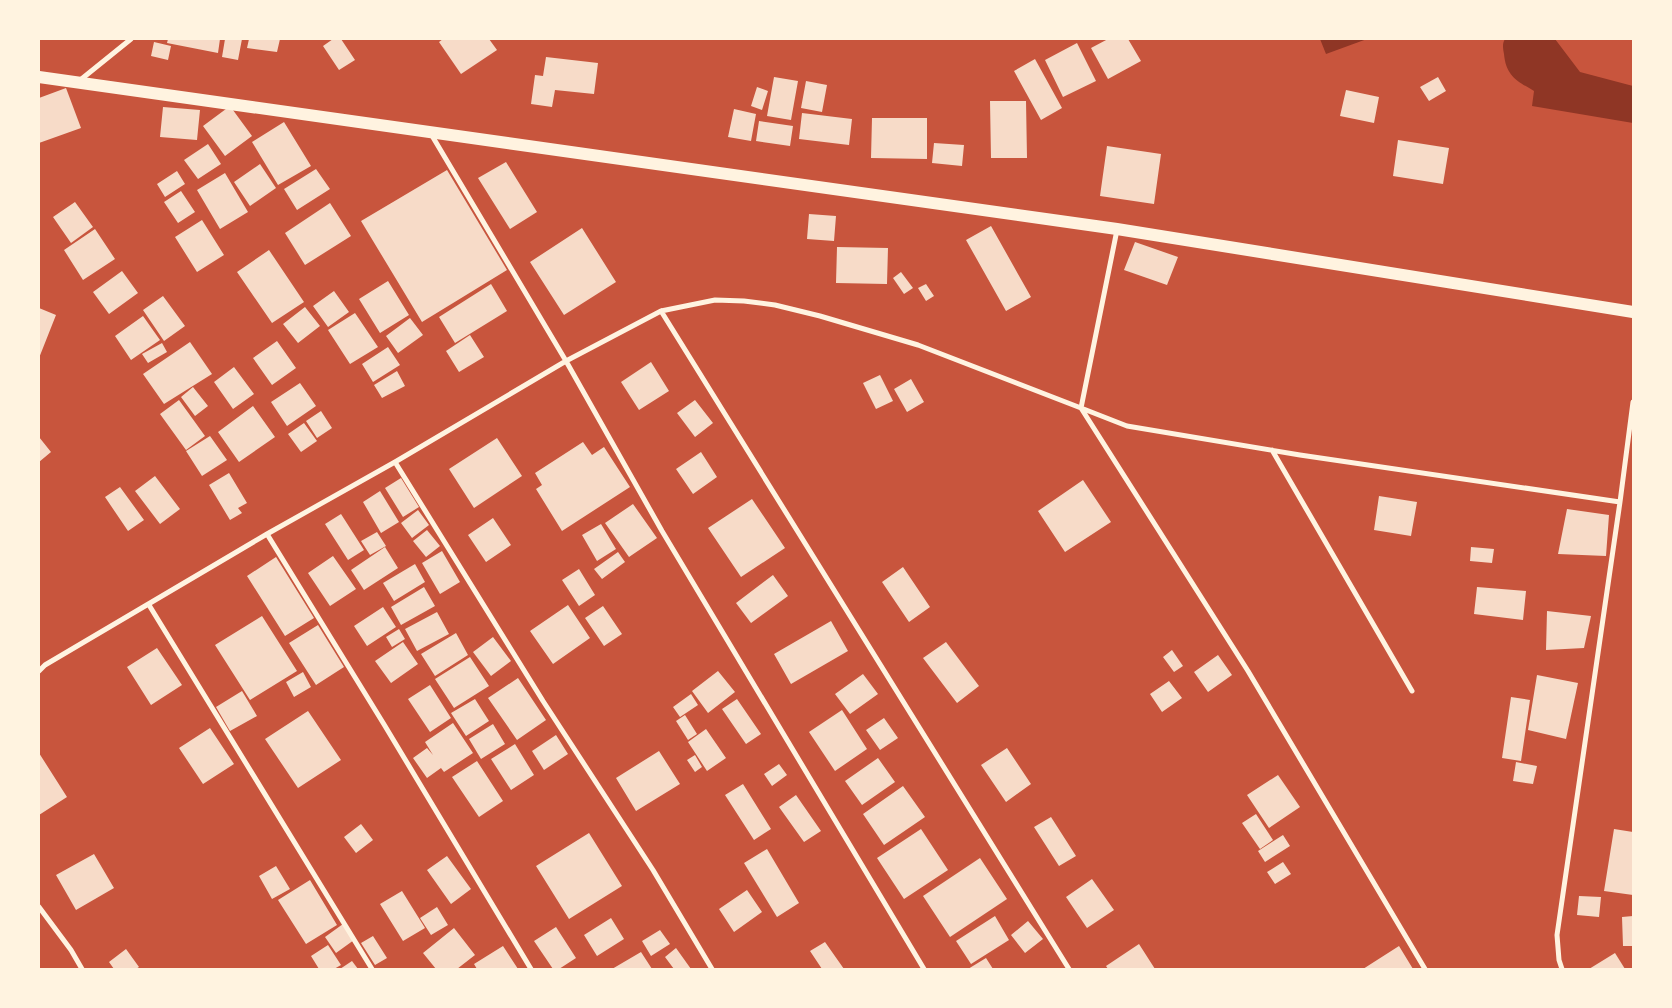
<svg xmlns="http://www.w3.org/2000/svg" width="1672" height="1008" font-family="'Varela Round',sans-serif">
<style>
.water{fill:#8f3625}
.building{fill:#f7dbc8}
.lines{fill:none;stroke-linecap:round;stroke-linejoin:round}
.minor{stroke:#fff3e0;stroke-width:5}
.primary{stroke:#fff3e0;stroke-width:12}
</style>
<rect width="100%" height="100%" fill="#c8553d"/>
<!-- water -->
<path class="water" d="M 1320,39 L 1367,39 L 1326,54 Z
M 1505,39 L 1555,39 L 1580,72 L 1633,86 L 1633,123 L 1532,106 L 1534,91 C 1517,81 1506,76 1504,54 C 1503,48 1502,44 1505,39 Z"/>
<!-- building -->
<path class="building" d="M 168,39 L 220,39 L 218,53 L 167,43 Z
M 225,39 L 242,39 L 238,60 L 222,57 Z
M 249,39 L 280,39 L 277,52 L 247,48 Z
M 333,39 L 341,39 L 355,60 L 339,70 L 323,46 Z
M 443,39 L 489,39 L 497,50 L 461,74 L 439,42 Z
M 1108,39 L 1128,39 L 1141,61 L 1108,79 L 1091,48 Z
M 154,42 L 171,46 L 168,60 L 151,56 Z
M 1077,43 L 1096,81 L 1063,97 L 1045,60 Z
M 546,57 L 598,63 L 594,94 L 555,90 L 552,107 L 531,104 L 535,75 L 543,76 Z
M 1035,59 L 1062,108 L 1041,120 L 1014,71 Z
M 774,77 L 798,81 L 791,120 L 767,116 Z
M 1438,77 L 1446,91 L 1429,101 L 1420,87 Z
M 806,81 L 827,85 L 822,112 L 801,108 Z
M 757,87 L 768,91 L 762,110 L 751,106 Z
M 66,88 L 81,128 L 39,143 L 39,98 Z
M 1346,90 L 1379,97 L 1374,123 L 1340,116 Z
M 990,101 L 1026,101 L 1027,158 L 991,158 Z
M 230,106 L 252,136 L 225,156 L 203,126 Z
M 163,107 L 200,110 L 197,140 L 160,137 Z
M 734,109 L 756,114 L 751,141 L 728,137 Z
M 802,113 L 852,119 L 849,145 L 799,139 Z
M 872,118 L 927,118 L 927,159 L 871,158 Z
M 759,121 L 793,126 L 790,146 L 756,141 Z
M 284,122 L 311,166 L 278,185 L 252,142 Z
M 1398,140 L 1449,148 L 1443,184 L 1393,176 Z
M 934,143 L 964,145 L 962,166 L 932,163 Z
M 208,144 L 221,164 L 198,179 L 184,160 Z
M 1107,146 L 1161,154 L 1154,204 L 1100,196 Z
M 506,162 L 537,212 L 510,229 L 478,178 Z
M 260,164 L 276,188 L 250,206 L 234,182 Z
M 316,169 L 330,189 L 297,210 L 284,189 Z
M 447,170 L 507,270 L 422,322 L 361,221 Z
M 177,171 L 185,184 L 165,197 L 157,184 Z
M 225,173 L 248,212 L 220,229 L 197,190 Z
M 181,191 L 195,212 L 178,223 L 164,202 Z
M 75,202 L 93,227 L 71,243 L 53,217 Z
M 330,203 L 351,236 L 305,265 L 285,233 Z
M 809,214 L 836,216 L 834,241 L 807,239 Z
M 202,220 L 224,255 L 197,272 L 175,237 Z
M 991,226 L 1031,297 L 1006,311 L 966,240 Z
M 582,228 L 616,282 L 564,315 L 530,262 Z
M 95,229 L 115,259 L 83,280 L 64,250 Z
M 1135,242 L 1178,257 L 1167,285 L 1124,270 Z
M 837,247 L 888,248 L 887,284 L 836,283 Z
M 269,250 L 304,302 L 272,323 L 237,272 Z
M 122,271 L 138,293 L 109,314 L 93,292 Z
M 901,272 L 913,288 L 904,294 L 893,278 Z
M 388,281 L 409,315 L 380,333 L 359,299 Z
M 491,284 L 507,311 L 455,343 L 439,317 Z
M 926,284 L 934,296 L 926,301 L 918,288 Z
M 334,291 L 349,312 L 328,327 L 313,306 Z
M 163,296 L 185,326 L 164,341 L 143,310 Z
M 305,307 L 320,326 L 298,343 L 283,324 Z
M 39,308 L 56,315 L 39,358 Z
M 355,313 L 378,347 L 350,364 L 328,330 Z
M 143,316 L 160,340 L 131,360 L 115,336 Z
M 410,318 L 423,335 L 398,353 L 386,336 Z
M 470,335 L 484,357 L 459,372 L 446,351 Z
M 277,341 L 296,368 L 272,385 L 253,358 Z
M 190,342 L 212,374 L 164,404 L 143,374 Z
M 162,343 L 167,352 L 148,363 L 142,354 Z
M 388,347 L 400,365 L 373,382 L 362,364 Z
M 651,362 L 669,391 L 639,410 L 621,382 Z
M 234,367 L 254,394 L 233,409 L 214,382 Z
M 397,371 L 405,386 L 382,398 L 374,385 Z
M 880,375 L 893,401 L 876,409 L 863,383 Z
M 911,379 L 924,402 L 907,412 L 894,389 Z
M 300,383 L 316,406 L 287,426 L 271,402 Z
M 193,387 L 208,406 L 195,416 L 181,397 Z
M 179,400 L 205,436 L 186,450 L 160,414 Z
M 695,400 L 713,423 L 695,437 L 677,413 Z
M 253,406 L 275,437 L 239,462 L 218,432 Z
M 321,411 L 332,428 L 317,438 L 306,421 Z
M 304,423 L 317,441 L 301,452 L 288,434 Z
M 210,436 L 227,460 L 202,476 L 186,451 Z
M 39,437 L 51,452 L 39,462 Z
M 497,438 L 522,476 L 474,508 L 449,469 Z
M 583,442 L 592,455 L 604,447 L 630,487 L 562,531 L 536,489 L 542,485 L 535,473 Z
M 701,452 L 717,477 L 693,494 L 676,469 Z
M 229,473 L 247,503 L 238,508 L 242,513 L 230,520 L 209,485 Z
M 155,476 L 180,509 L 160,524 L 135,491 Z
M 401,478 L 419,507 L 403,517 L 385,488 Z
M 1083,480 L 1111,522 L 1065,552 L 1038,511 Z
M 120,487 L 144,520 L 128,531 L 105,497 Z
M 380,491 L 399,522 L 381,533 L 363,502 Z
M 1379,496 L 1417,502 L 1411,536 L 1374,530 Z
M 752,499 L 785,548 L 741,577 L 708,528 Z
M 633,504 L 657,538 L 629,557 L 605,523 Z
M 1567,509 L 1609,515 L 1606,556 L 1558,554 Z
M 418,510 L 429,525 L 412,538 L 401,523 Z
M 341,514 L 364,550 L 348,560 L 325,524 Z
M 493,518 L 511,545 L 486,562 L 468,535 Z
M 601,524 L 616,549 L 597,561 L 582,535 Z
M 427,530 L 440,546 L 426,557 L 413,541 Z
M 377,532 L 386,546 L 370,555 L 361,541 Z
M 385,547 L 398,568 L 364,590 L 351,570 Z
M 1471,547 L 1494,549 L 1492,563 L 1470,561 Z
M 442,551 L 460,582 L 440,594 L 422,563 Z
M 618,552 L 625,562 L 602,579 L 594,569 Z
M 333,556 L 356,589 L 330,606 L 308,573 Z
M 276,557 L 314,618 L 285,636 L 247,576 Z
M 415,564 L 425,582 L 394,601 L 383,583 Z
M 903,567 L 930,607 L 909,622 L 882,582 Z
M 579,569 L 595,595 L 579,606 L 562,580 Z
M 773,575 L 788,596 L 751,623 L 736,603 Z
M 424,587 L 435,606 L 401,625 L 391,607 Z
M 1477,587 L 1526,591 L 1523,620 L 1474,614 Z
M 568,605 L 590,638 L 553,664 L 530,631 Z
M 603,606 L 622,634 L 604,646 L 585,618 Z
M 383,607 L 396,627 L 367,646 L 354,626 Z
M 1547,611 L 1591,616 L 1584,648 L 1546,650 Z
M 437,612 L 449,634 L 417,651 L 405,629 Z
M 262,616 L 297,671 L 250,700 L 215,645 Z
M 831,621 L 848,651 L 791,684 L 774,654 Z
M 318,625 L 344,667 L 316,685 L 289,643 Z
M 399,629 L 405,639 L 392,647 L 386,637 Z
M 456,633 L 468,655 L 435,676 L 421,654 Z
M 493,637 L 511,661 L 491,676 L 473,652 Z
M 403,642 L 418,664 L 391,683 L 375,661 Z
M 946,642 L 979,686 L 957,703 L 923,658 Z
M 157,648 L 182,685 L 151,705 L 127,667 Z
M 1172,650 L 1183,666 L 1174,672 L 1163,657 Z
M 1218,655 L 1232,675 L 1208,692 L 1194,672 Z
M 470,657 L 489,686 L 454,708 L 435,679 Z
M 718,671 L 735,692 L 708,713 L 692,691 Z
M 303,672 L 311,687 L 294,697 L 286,682 Z
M 863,674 L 878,694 L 850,714 L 835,694 Z
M 1537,675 L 1578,683 L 1566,739 L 1528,730 Z
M 518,678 L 546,720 L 517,740 L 488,698 Z
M 1169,681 L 1182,698 L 1162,712 L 1150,694 Z
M 430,685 L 451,718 L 430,732 L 408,699 Z
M 242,691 L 257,716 L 230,731 L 216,707 Z
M 691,694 L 698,705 L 680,717 L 673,707 Z
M 1511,697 L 1530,700 L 1521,761 L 1502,758 Z
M 475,699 L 489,721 L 466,736 L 451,713 Z
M 737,699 L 761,734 L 746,744 L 722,709 Z
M 842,710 L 867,749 L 835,771 L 809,732 Z
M 308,711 L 341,760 L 298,788 L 265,739 Z
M 685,715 L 697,734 L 688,740 L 676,721 Z
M 884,718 L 898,738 L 880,750 L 866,730 Z
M 453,723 L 473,753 L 444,772 L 441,768 L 427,778 L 413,758 L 427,748 L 433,755 L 425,742 Z
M 493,724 L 505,744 L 481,759 L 469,739 Z
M 210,728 L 234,764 L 203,784 L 179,748 Z
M 706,729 L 726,758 L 707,771 L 688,742 Z
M 556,735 L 568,754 L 544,770 L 532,751 Z
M 515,744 L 534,775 L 511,790 L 491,759 Z
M 1007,748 L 1031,784 L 1006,802 L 981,765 Z
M 659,751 L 680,784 L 636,811 L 616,778 Z
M 39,753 L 67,797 L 39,815 Z
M 695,755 L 702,767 L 695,772 L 687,760 Z
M 878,758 L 895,782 L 862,805 L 845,781 Z
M 477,761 L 503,801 L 479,817 L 452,777 Z
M 1516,762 L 1537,766 L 1533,784 L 1513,781 Z
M 779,764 L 787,775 L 772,786 L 764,774 Z
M 1278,775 L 1300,807 L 1269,828 L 1247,795 Z
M 743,784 L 771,829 L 754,840 L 725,795 Z
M 903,786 L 925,817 L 884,845 L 863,814 Z
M 796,795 L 821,831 L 804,842 L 779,807 Z
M 1256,814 L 1273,840 L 1260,849 L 1242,823 Z
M 1051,817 L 1076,856 L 1059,866 L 1034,827 Z
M 361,824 L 373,840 L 356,853 L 344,837 Z
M 921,829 L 948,870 L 904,899 L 877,858 Z
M 1614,829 L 1633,832 L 1633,895 L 1604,891 Z
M 589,833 L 622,886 L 569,919 L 536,866 Z
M 1283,835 L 1290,846 L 1265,862 L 1258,851 Z
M 767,849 L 799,903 L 777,917 L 744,863 Z
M 94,854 L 114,888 L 76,910 L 56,875 Z
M 447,856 L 471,889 L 451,904 L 427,870 Z
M 980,858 L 1007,899 L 950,937 L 923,896 Z
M 1283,862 L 1291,874 L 1275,884 L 1267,872 Z
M 276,866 L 290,889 L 272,899 L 259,876 Z
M 1092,879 L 1114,910 L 1087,928 L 1066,897 Z
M 310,880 L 337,925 L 306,944 L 278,900 Z
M 747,890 L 762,912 L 734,932 L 719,909 Z
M 402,891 L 425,928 L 403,941 L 380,904 Z
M 1579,896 L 1601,897 L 1599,917 L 1577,915 Z
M 437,907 L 448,925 L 431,935 L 420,918 Z
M 995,916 L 1009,940 L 971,964 L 956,941 Z
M 1633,916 L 1633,946 L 1623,946 L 1622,917 Z
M 611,918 L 624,939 L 597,956 L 584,935 Z
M 1028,921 L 1043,939 L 1025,953 L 1011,935 Z
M 343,924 L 354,940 L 336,953 L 325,937 Z
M 556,927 L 576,958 L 559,969 L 553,969 L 534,941 Z
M 454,928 L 475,955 L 457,969 L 436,969 L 423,953 Z
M 660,930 L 670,944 L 651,956 L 642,941 Z
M 373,936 L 387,958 L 375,965 L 361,943 Z
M 825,942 L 844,969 L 822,969 L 810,951 Z
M 1139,944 L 1155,969 L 1108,969 L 1106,966 Z
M 328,945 L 341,965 L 334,969 L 319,969 L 311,956 Z
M 503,946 L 518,969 L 477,969 L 474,964 Z
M 1399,946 L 1413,969 L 1363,969 Z
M 676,948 L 691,969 L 674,969 L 665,957 Z
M 126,949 L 139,967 L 136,969 L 114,969 L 109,962 Z
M 641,952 L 652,969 L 612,969 Z
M 1615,953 L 1625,969 L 1589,969 Z
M 986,958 L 993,969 L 968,969 Z
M 352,961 L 358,969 L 340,969 Z"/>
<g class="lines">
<!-- minor -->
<path class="minor" d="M 79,81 L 131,39
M 431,134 L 566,361 L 662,531 L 924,969
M 1117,230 L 1081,408 L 1127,426 L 1300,455 L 1620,502 L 1557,935 L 1559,960 L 1562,969
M 661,311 L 1069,969
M 1272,450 L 1412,691
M 395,462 L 543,701 L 653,870 L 712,969
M 1620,502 L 1633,402
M 267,534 L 385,726 L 531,969
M 149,605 L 372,969
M 39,671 L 45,665 L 267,534 L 395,462 L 566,361 L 661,311 L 715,300 L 744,301 L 775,305 L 820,316 L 918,345 L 1081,408 L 1248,671 L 1425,969
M 39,907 L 71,950 L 82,969"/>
<!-- primary -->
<path class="primary" d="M 39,77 L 1117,229 L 1633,312"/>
</g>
<!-- border -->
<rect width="1672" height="1008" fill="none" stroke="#fff3e0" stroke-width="80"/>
</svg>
